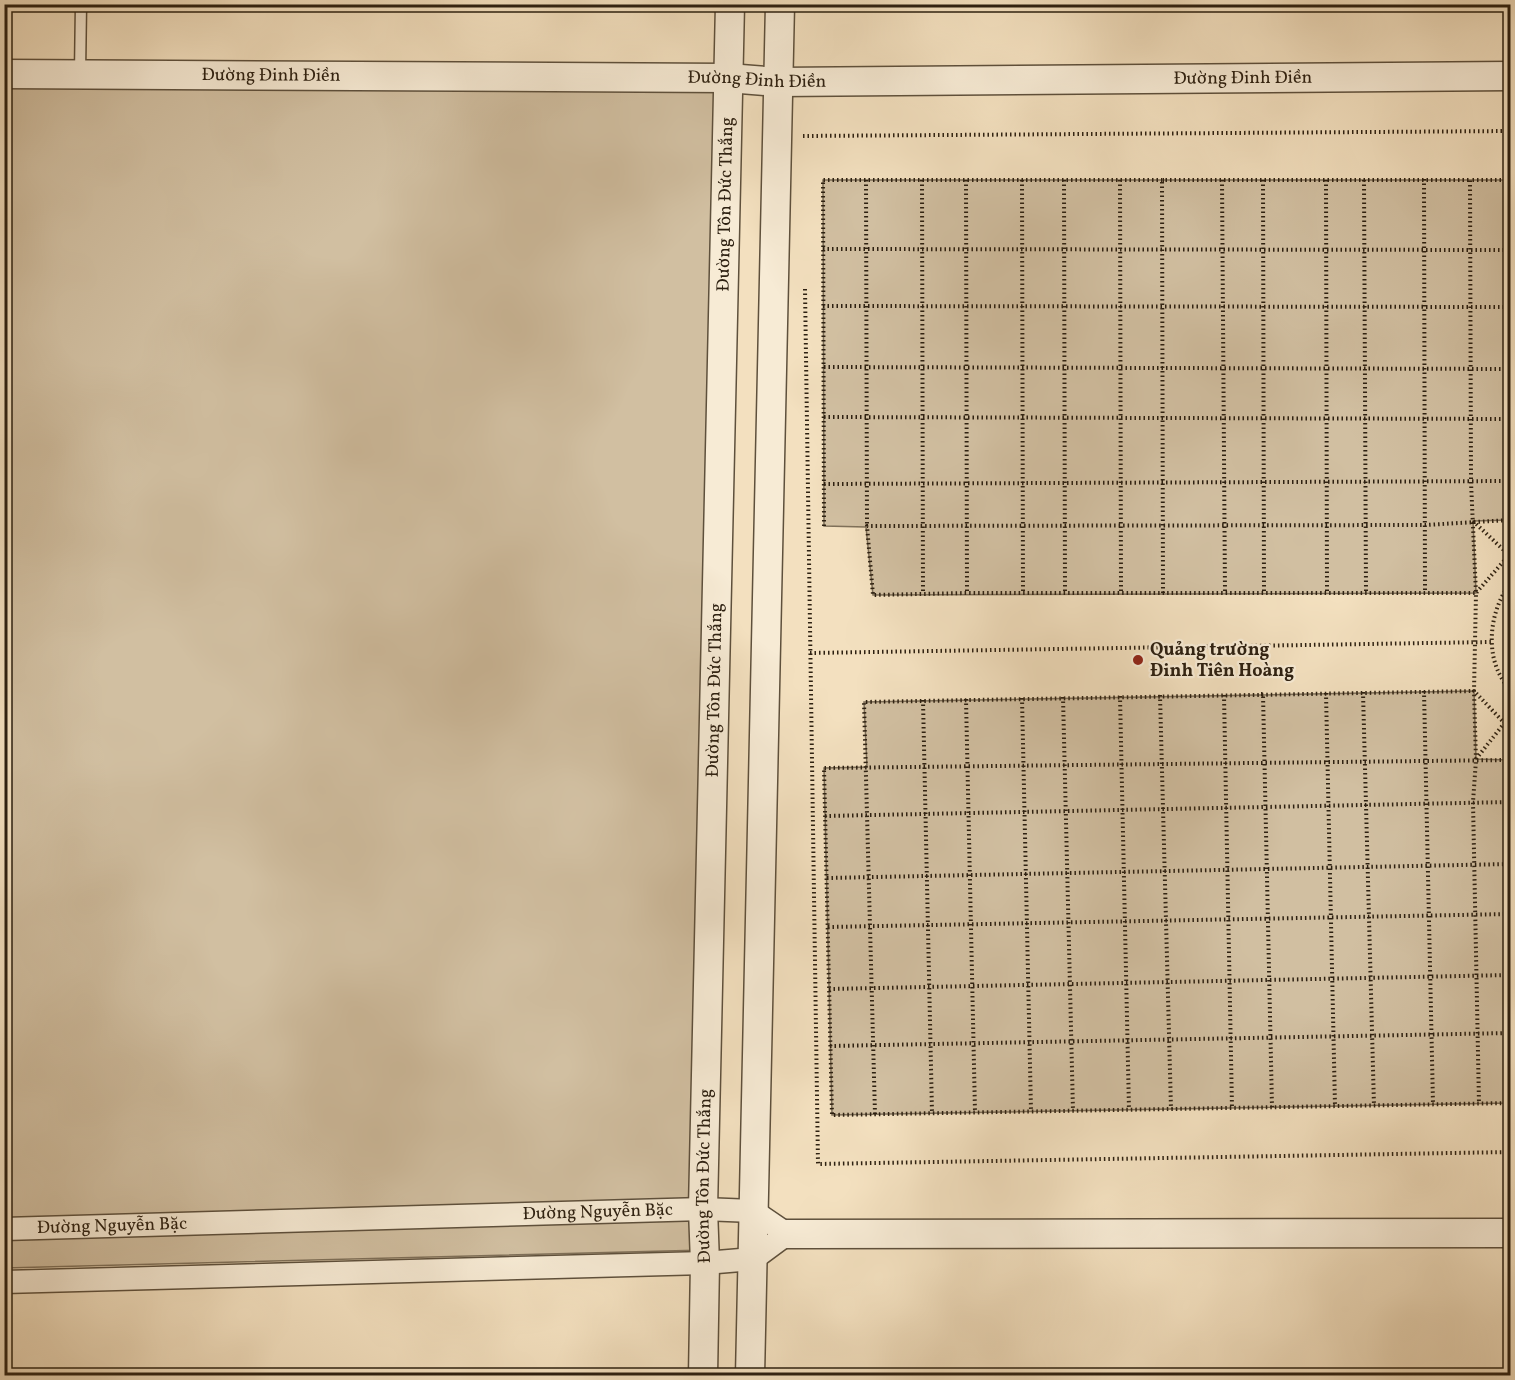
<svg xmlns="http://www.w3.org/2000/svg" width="1515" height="1380" font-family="Vollkorn,serif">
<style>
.green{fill:#d1bfa1;stroke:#7f7059;stroke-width:1.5}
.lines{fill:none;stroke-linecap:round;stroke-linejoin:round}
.service-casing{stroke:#5e503c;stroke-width:13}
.minor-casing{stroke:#5e503c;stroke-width:25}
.tertiary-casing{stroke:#5e503c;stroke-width:31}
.path{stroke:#2d2011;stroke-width:4;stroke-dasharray:1.5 3;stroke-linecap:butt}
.service{stroke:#f7ebd5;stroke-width:10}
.minor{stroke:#f7ebd5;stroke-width:22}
.tertiary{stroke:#f7ebd5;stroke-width:28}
.poi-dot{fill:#8f2418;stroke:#f7ebd5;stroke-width:2}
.labels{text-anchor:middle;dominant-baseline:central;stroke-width:4.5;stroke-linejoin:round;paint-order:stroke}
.street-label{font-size:18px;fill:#2d2011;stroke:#f7ebd5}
.poi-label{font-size:18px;font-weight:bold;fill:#2d2011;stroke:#f7ebd5;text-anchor:start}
</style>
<rect width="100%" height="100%" fill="#f3e0bf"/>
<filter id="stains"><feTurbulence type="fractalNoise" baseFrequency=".00333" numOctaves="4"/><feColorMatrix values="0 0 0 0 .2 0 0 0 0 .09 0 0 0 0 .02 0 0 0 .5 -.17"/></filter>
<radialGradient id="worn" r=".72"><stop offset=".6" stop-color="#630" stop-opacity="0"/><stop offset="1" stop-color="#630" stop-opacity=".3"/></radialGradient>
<!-- green -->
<path class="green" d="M 728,78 L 705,1250 L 5,1268 L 4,85 Z
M 823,180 L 1510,180 L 1510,520 L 1473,521 L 1476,593 L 873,595 L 866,527 L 824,526 Z
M 1474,691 L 1476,759 L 1510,760 L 1510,1103 L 832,1115 L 824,768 L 867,767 L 864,702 Z"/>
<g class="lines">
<!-- service casing -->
<g class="service-casing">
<path id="service" d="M 80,73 L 81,4"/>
</g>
<!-- minor casing -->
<g class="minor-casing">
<g id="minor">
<path id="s1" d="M 4,1229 L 703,1209 L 753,1211 L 787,1234 L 753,1259 L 705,1263 L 4,1282"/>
</g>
</g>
<!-- tertiary casing -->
<g class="tertiary-casing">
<g id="tertiary">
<path id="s2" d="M 4,74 L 728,78 L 778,82 L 1510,76"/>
<path d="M 787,1234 L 1510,1233"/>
<path id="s3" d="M 703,1376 L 705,1263 L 703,1209 L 730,4"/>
<path d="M 750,1376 L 780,4"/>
</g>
</g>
<!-- path -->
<path class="path" d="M 803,136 L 1510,131
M 1424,179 L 1425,593
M 866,180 L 867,526
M 922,180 L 923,594
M 966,180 L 967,593
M 1022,180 L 1023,593
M 1064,180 L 1065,593
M 1120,180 L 1121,593
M 1222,180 L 1225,593
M 1263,180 L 1264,593
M 1326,180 L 1327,593
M 1364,180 L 1366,593
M 1510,180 L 1470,180 L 1471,482 L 1476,593 L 967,593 L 873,595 L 867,526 L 1425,525 L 1510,520
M 823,249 L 1510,250
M 805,289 L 818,1164 L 1510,1152
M 823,306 L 1510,307
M 824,367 L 1510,369
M 824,417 L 1510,419
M 824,484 L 1510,481
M 1473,521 L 1510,556
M 824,526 L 823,180 L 1471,180
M 1510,554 L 1476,593 L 1474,691 L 1510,729
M 1510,584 C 1492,607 1486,644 1498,671 C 1501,678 1506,685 1510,692
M 1163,593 L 1162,180 L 1164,180
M 810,653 L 1491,642
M 1424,691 L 1433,1104
M 1363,692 L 1374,1106
M 1326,693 L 1335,1106
M 1261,694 L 1263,694 L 1272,1107
M 1160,695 L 1171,1109
M 1224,695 L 1232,1108
M 1120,696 L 1129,1110
M 1063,697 L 1073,1111
M 1022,698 L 1031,1111
M 966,699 L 975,1112
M 923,700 L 932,1113
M 1476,759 L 1510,716
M 1510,760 L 824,768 L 832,1115 L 1510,1103
M 825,816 L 1510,802
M 827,878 L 1510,864
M 828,927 L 1510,914
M 829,989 L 1510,975
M 830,1046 L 1510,1033
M 875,1114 L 864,702 L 1474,691 L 1476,760 L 1473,802 L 1479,1104"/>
<!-- service -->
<use href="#service" class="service"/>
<!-- minor -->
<use href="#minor" class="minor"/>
<!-- tertiary -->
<use href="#tertiary" class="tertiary"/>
</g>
<!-- markers -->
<circle class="poi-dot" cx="1138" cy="660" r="6"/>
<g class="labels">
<!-- street labels -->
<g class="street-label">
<text stroke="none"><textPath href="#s2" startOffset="267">Đường Đinh Điền</textPath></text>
<text stroke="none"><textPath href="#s2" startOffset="1239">Đường Đinh Điền</textPath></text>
<text stroke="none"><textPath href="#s2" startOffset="753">Đường Đinh Điền</textPath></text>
<text stroke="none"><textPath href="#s3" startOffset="1172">Đường Tôn Đức Thắng</textPath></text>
<text stroke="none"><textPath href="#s3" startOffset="686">Đường Tôn Đức Thắng</textPath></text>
<text stroke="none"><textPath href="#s3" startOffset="200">Đường Tôn Đức Thắng</textPath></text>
<text stroke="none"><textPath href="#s1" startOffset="594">Đường Nguyễn Bặc</textPath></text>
<text stroke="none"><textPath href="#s1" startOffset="108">Đường Nguyễn Bặc</textPath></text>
</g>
<!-- poi labels -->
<g class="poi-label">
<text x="1150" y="650">Quảng trường<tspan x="1150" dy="21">Đinh Tiên Hoàng</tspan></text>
</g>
</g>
<!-- margin -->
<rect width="1515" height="1380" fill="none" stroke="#f3e0bf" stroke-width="24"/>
<rect x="6" y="6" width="1503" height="1368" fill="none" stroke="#2d2011" stroke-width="3"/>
<rect x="12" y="12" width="1491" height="1356" fill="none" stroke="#2d2011" stroke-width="1.5"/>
<rect width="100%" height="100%" filter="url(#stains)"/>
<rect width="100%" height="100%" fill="url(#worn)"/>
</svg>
